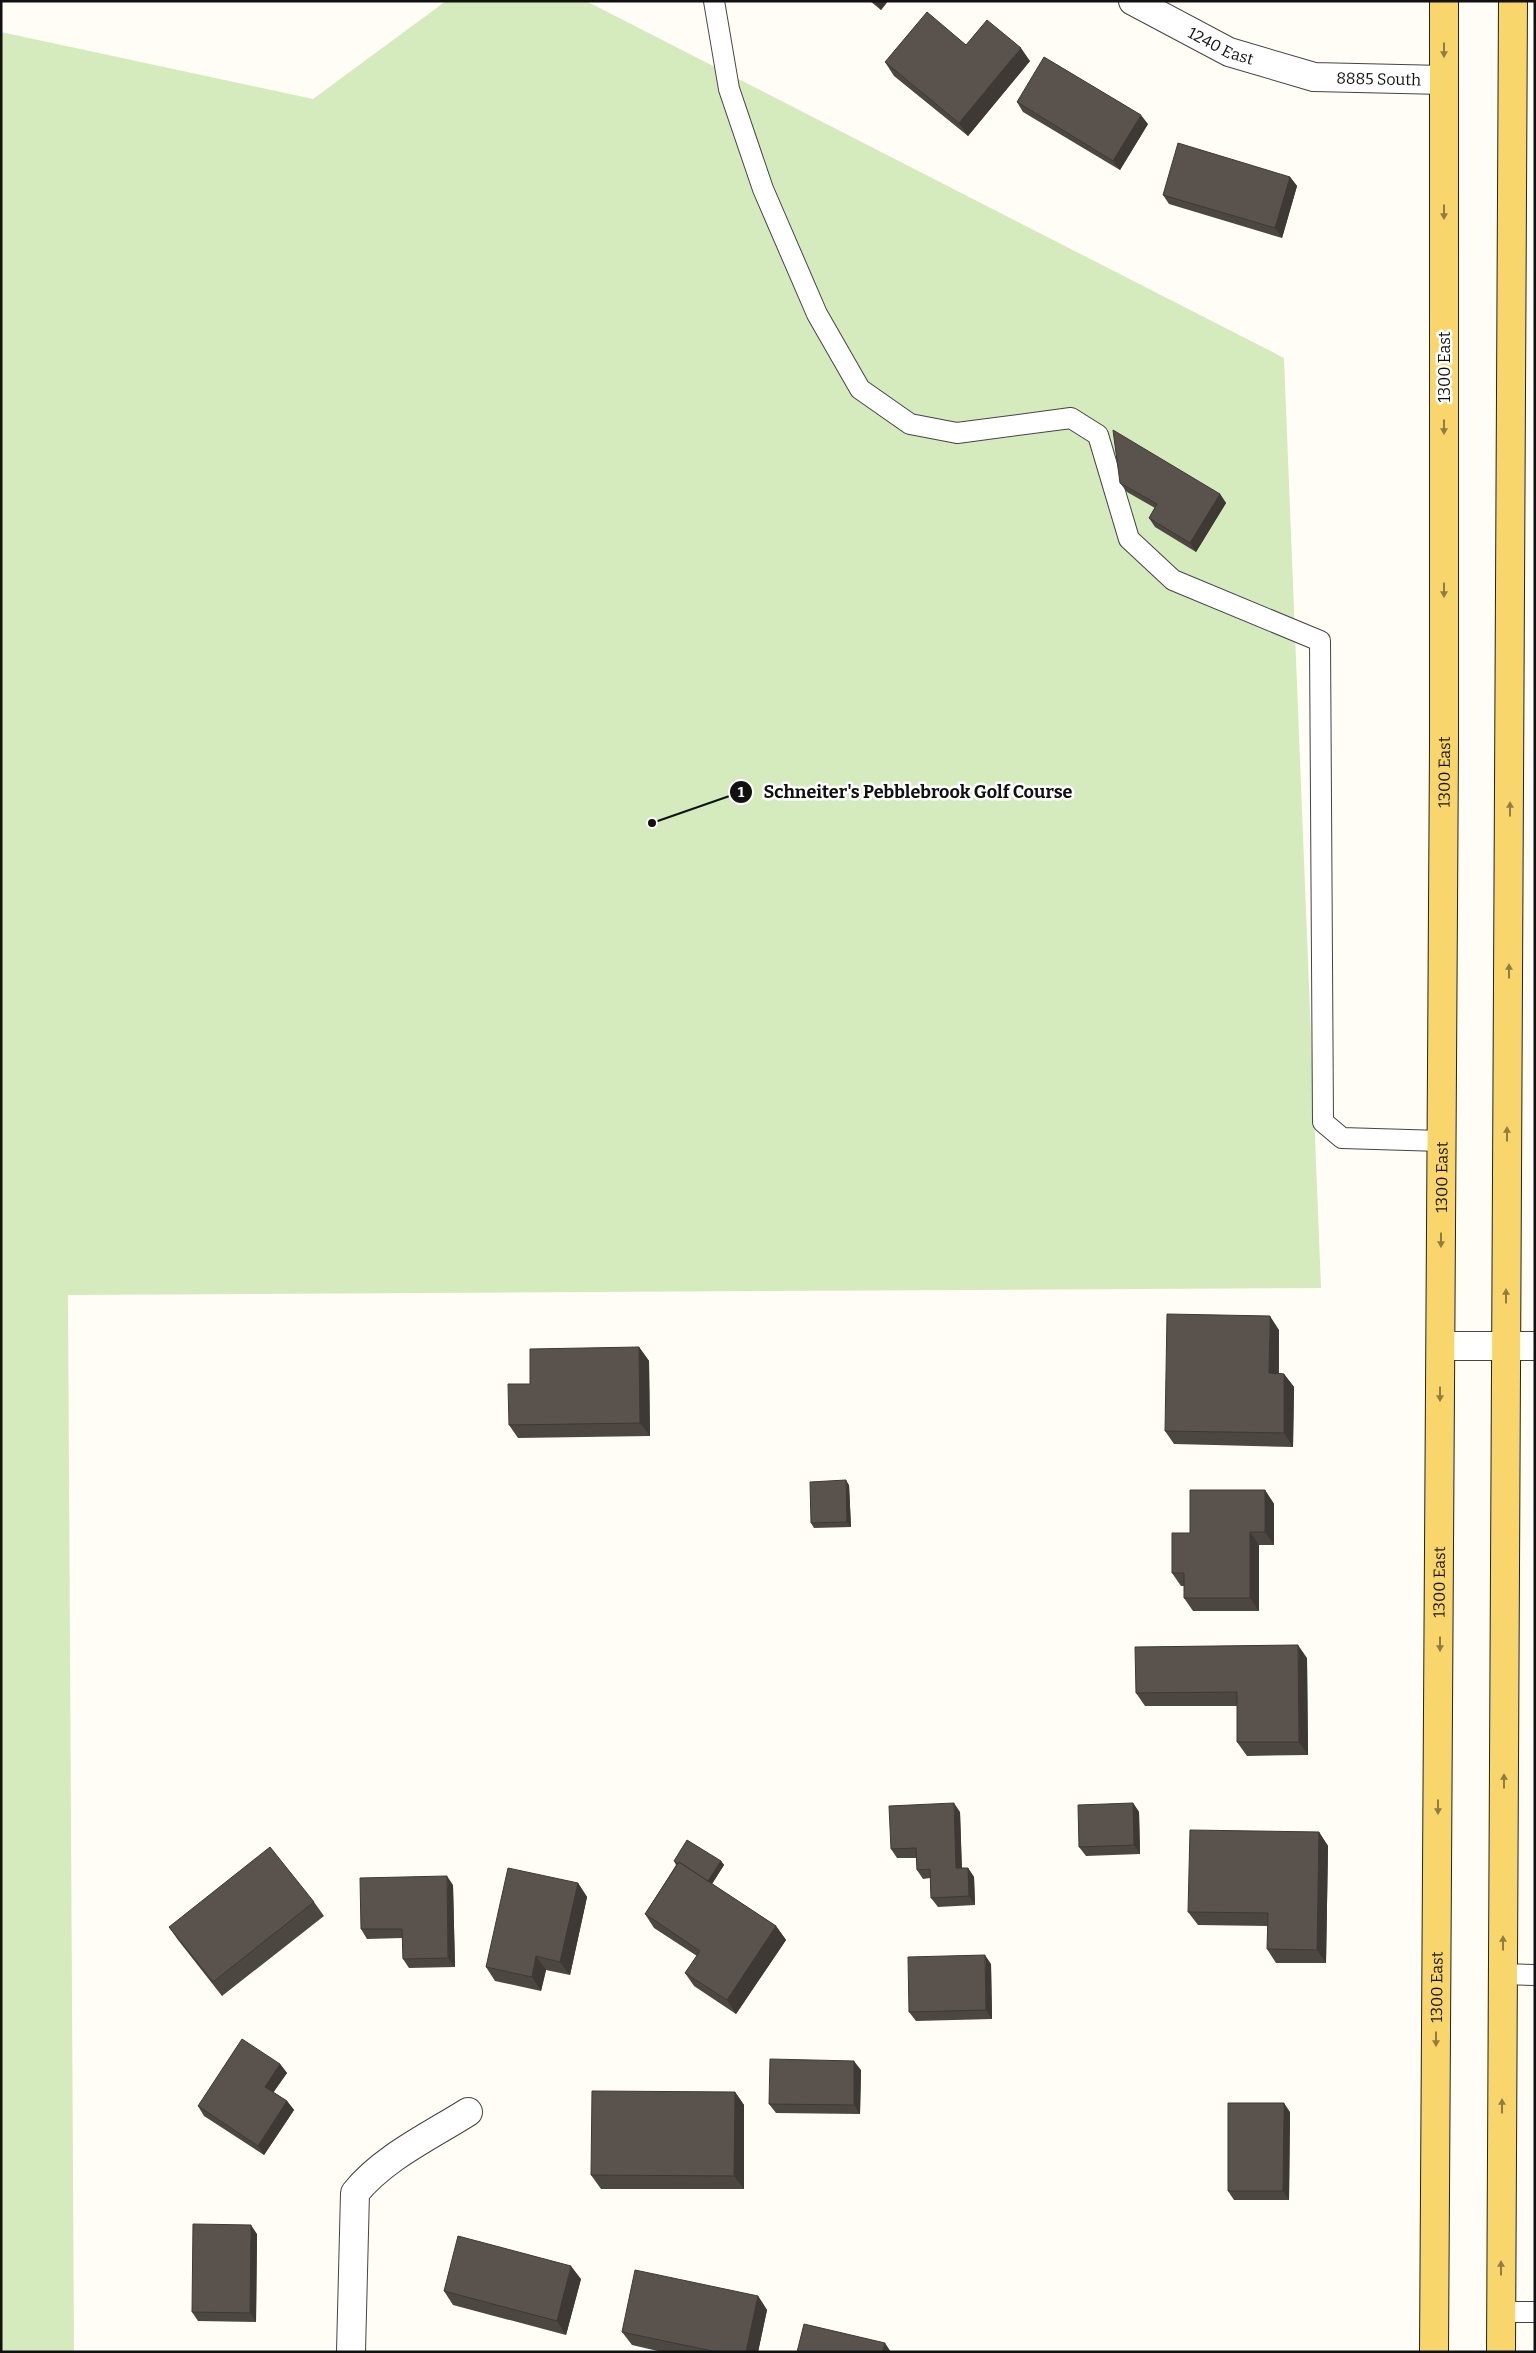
<svg xmlns="http://www.w3.org/2000/svg" width="1536" height="2353" font-family="Bitter,serif">
<style>
.green{fill:#d5ebbd}
.lines{fill:none;stroke-linecap:round;stroke-linejoin:round}
.service-casing{stroke:#444;stroke-width:22}
.minor-casing{stroke:#444;stroke-width:30}
.primary-casing{stroke:#222;stroke-width:30}
.service{stroke:#fff;stroke-width:20}
.minor{stroke:#fff;stroke-width:28}
.primary{stroke:#f9d66b;stroke-width:28}
.wall{fill:#4d4742}
.shaded-wall{fill:#3f3936}
.building{fill:#5a524d;stroke:#3f3936}
.oneway{fill:#917d42}
.labels{text-anchor:middle;dominant-baseline:central;stroke-width:5;stroke-linejoin:round;paint-order:stroke}
.street-label{font-size:16px;fill:#111;stroke:#fff}
.leader{fill:none;stroke:#111;stroke-width:2}
.callout-dot{fill:#111;stroke:#fff;stroke-width:2}
.mark-label{font-size:15px;text-anchor:middle;font-weight:bold;fill:#fff}
.callout-label{font-size:18px;text-anchor:middle;font-weight:bold;fill:#111;stroke:#fff;stroke-width:5;stroke-linejoin:round;paint-order:stroke}
</style>
<rect width="100%" height="100%" fill="#fffdf5"/>
<!-- green -->
<path class="green" d="M 446,1 L 586,1 L 1284,358 L 1321,1288 L 68,1295 L 74,2352 L 1,2352 L 1,32 L 313,99 Z"/>
<g class="lines">
<!-- service casing -->
<g class="service-casing">
<path id="service" d="M 714,1 L 729,89 L 763,189 L 817,314 L 860,389 L 910,424 L 957,433 L 1071,418 L 1098,435 L 1129,539 L 1173,580 L 1320,641 L 1323,1122 L 1342,1138 L 1441,1141
M 1503,1974 L 1535,1975
M 1501,2312 L 1535,2312"/>
</g>
<!-- minor casing -->
<g class="minor-casing">
<g id="minor">
<path id="s1" d="M 1133,1 L 1229,52 L 1314,77 L 1444,80"/>
<path d="M 1441,1346 L 1535,1346"/>
<path d="M 351,2352 L 355,2193 C 383,2158 430,2136 468,2112"/>
</g>
</g>
<!-- primary casing -->
<g class="primary-casing">
<g id="primary">
<path id="s2" d="M 1434,2352 L 1444,746 L 1444,1"/>
<path d="M 1501,2352 L 1513,1"/>
</g>
</g>
<!-- service -->
<use href="#service" class="service"/>
<!-- minor -->
<use href="#minor" class="minor"/>
<!-- primary -->
<use href="#primary" class="primary"/>
</g>
<!-- wall -->
<path class="wall" d="M 870,1 L 888,1 L 881,10 Z
M 966,45 L 1030,61 L 968,136 L 894,76 L 885,62 Z
M 1017,102 L 1148,124 L 1120,170 L 1023,112 Z
M 1290,177 L 1297,186 L 1282,238 L 1169,204 L 1163,195 Z
M 1120,483 L 1220,494 L 1226,503 L 1196,552 L 1155,527 L 1149,518 L 1155,508 L 1127,492 Z
M 1279,1330 L 1279,1373 L 1284,1374 L 1294,1387 L 1293,1447 L 1174,1444 L 1165,1431 Z
M 639,1347 L 649,1361 L 650,1436 L 518,1438 L 509,1425 L 530,1384 Z
M 849,1485 L 851,1527 L 814,1528 L 811,1523 Z
M 1265,1490 L 1274,1504 L 1274,1545 L 1259,1545 L 1259,1611 L 1193,1611 L 1184,1598 L 1184,1586 L 1181,1586 L 1172,1573 L 1190,1533 Z
M 1307,1658 L 1308,1755 L 1247,1756 L 1237,1742 L 1237,1706 L 1145,1706 L 1136,1693 Z
M 1133,1803 L 1139,1812 L 1140,1854 L 1086,1856 L 1079,1847 Z
M 960,1812 L 962,1868 L 968,1868 L 974,1877 L 975,1905 L 938,1907 L 931,1898 L 930,1878 L 923,1879 L 917,1870 L 916,1858 L 897,1858 L 891,1849 Z
M 1319,1832 L 1328,1846 L 1326,1963 L 1276,1963 L 1267,1949 L 1268,1926 L 1198,1925 L 1188,1912 Z
M 674,1861 L 721,1861 L 724,1865 L 712,1884 L 776,1926 L 786,1940 L 736,2014 L 694,1986 L 685,1973 L 697,1956 L 654,1928 L 645,1914 L 676,1865 Z
M 578,1883 L 587,1897 L 570,1975 L 546,1970 L 541,1991 L 495,1981 L 486,1967 Z
M 453,1885 L 455,1967 L 409,1968 L 403,1959 L 402,1938 L 367,1939 L 361,1929 Z
M 314,1902 L 324,1916 L 222,1996 L 178,1940 L 169,1927 Z
M 991,1964 L 992,2019 L 916,2021 L 909,2012 Z
M 280,2064 L 287,2073 L 273,2092 L 287,2101 L 294,2110 L 264,2155 L 204,2116 L 198,2106 Z
M 861,2070 L 860,2114 L 776,2113 L 769,2104 Z
M 735,2092 L 744,2105 L 744,2189 L 601,2189 L 591,2175 Z
M 1290,2112 L 1289,2200 L 1234,2200 L 1228,2191 Z
M 257,2234 L 256,2322 L 198,2321 L 192,2312 Z
M 581,2279 L 566,2335 L 453,2305 L 444,2291 Z
M 758,2296 L 767,2310 L 758,2352 L 662,2352 L 632,2345 L 622,2332 Z"/>
<!-- shaded-wall -->
<path class="shaded-wall" d="M 874,1 L 888,1 L 881,10 Z
M 1021,48 L 1030,61 L 968,136 L 959,123 Z
M 1141,115 L 1148,124 L 1120,170 L 1113,161 Z
M 1290,177 L 1297,186 L 1282,238 L 1275,228 Z
M 1220,494 L 1226,503 L 1196,552 L 1190,543 Z
M 1270,1316 L 1279,1330 L 1278,1386 L 1269,1373 Z
M 639,1347 L 649,1361 L 650,1436 L 640,1423 Z
M 1284,1374 L 1294,1387 L 1293,1447 L 1284,1433 Z
M 846,1480 L 849,1485 L 851,1527 L 847,1522 Z
M 1265,1490 L 1274,1504 L 1274,1545 L 1265,1532 Z
M 1250,1532 L 1259,1545 L 1259,1611 L 1250,1598 Z
M 1298,1645 L 1307,1658 L 1308,1755 L 1299,1742 Z
M 954,1803 L 960,1812 L 962,1877 L 956,1868 Z
M 1133,1803 L 1139,1812 L 1140,1854 L 1134,1845 Z
M 1319,1832 L 1328,1846 L 1326,1963 L 1317,1950 Z
M 721,1861 L 724,1865 L 710,1887 L 707,1882 Z
M 968,1868 L 974,1877 L 975,1905 L 969,1896 Z
M 447,1876 L 453,1885 L 455,1967 L 448,1958 Z
M 578,1883 L 587,1897 L 570,1975 L 560,1962 Z
M 776,1926 L 786,1940 L 736,2014 L 727,2000 Z
M 985,1955 L 991,1964 L 992,2019 L 986,2010 Z
M 536,1956 L 546,1970 L 541,1991 L 532,1977 Z
M 854,2061 L 861,2070 L 860,2114 L 854,2105 Z
M 280,2064 L 287,2073 L 271,2096 L 265,2087 Z
M 735,2092 L 744,2105 L 744,2189 L 734,2176 Z
M 287,2101 L 294,2110 L 264,2155 L 258,2146 Z
M 1284,2103 L 1290,2112 L 1289,2200 L 1283,2191 Z
M 251,2225 L 257,2234 L 256,2322 L 250,2313 Z
M 571,2266 L 581,2279 L 566,2335 L 557,2321 Z
M 758,2296 L 767,2310 L 758,2352 L 746,2352 Z
M 885,2343 L 891,2352 L 882,2352 Z"/>
<!-- building -->
<path class="building" d="M 927,12 L 966,45 L 987,20 L 1021,48 L 959,123 L 885,62 Z
M 1044,57 L 1141,115 L 1113,161 L 1017,102 Z
M 1178,143 L 1290,177 L 1275,228 L 1163,195 Z
M 1113,430 L 1220,494 L 1190,543 L 1149,518 L 1157,504 L 1120,483 Z
M 1167,1314 L 1270,1316 L 1269,1373 L 1284,1374 L 1284,1433 L 1165,1431 Z
M 639,1347 L 640,1423 L 509,1425 L 508,1384 L 530,1384 L 530,1349 Z
M 846,1480 L 847,1522 L 811,1523 L 810,1482 Z
M 1190,1490 L 1265,1490 L 1265,1532 L 1250,1532 L 1250,1598 L 1184,1598 L 1184,1573 L 1172,1573 L 1172,1533 L 1190,1533 Z
M 1298,1645 L 1299,1742 L 1237,1742 L 1237,1692 L 1136,1693 L 1135,1647 Z
M 954,1803 L 956,1868 L 968,1868 L 969,1896 L 931,1898 L 930,1869 L 917,1870 L 916,1848 L 891,1849 L 889,1806 Z
M 1133,1803 L 1134,1845 L 1079,1847 L 1078,1805 Z
M 1190,1830 L 1319,1832 L 1317,1950 L 1267,1949 L 1268,1913 L 1188,1912 Z
M 687,1840 L 721,1861 L 708,1881 L 679,1862 L 678,1864 L 674,1861 Z
M 270,1847 L 314,1902 L 213,1982 L 169,1927 Z
M 679,1862 L 776,1926 L 727,2000 L 685,1973 L 700,1951 L 645,1914 Z
M 508,1868 L 578,1883 L 560,1962 L 536,1956 L 532,1977 L 486,1967 Z
M 447,1876 L 448,1958 L 403,1959 L 402,1929 L 361,1929 L 360,1878 Z
M 985,1955 L 986,2010 L 909,2012 L 908,1957 Z
M 242,2039 L 280,2064 L 265,2087 L 287,2101 L 258,2146 L 198,2106 Z
M 770,2059 L 854,2061 L 854,2105 L 769,2104 Z
M 592,2091 L 735,2092 L 734,2176 L 591,2175 Z
M 1228,2103 L 1284,2103 L 1283,2191 L 1228,2191 Z
M 193,2224 L 251,2225 L 250,2313 L 192,2312 Z
M 458,2236 L 571,2266 L 557,2321 L 444,2291 Z
M 635,2270 L 758,2296 L 746,2352 L 717,2352 L 622,2332 Z
M 804,2324 L 885,2343 L 882,2352 L 797,2352 Z"/>
<!-- one-way arrows -->
<defs><path id="oneway-solid" d="M-6-.8H1V-3.2L6.5 0L1 3.2V.8H-6Z" transform="scale(1.25)"/></defs>
<g class="oneway">
<use href="#oneway-solid" transform="translate(1444 50) rotate(90)"/>
<use href="#oneway-solid" transform="translate(1444 212) rotate(90)"/>
<use href="#oneway-solid" transform="translate(1444 427) rotate(90)"/>
<use href="#oneway-solid" transform="translate(1444 590) rotate(90)"/>
<use href="#oneway-solid" transform="translate(1510 809) rotate(-90)"/>
<use href="#oneway-solid" transform="translate(1509 971) rotate(-90)"/>
<use href="#oneway-solid" transform="translate(1507 1134) rotate(-90)"/>
<use href="#oneway-solid" transform="translate(1441 1240) rotate(90)"/>
<use href="#oneway-solid" transform="translate(1506 1296) rotate(-90)"/>
<use href="#oneway-solid" transform="translate(1440 1394) rotate(90)"/>
<use href="#oneway-solid" transform="translate(1440 1644) rotate(90)"/>
<use href="#oneway-solid" transform="translate(1504 1781) rotate(-90)"/>
<use href="#oneway-solid" transform="translate(1438 1807) rotate(90)"/>
<use href="#oneway-solid" transform="translate(1503 1943) rotate(-90)"/>
<use href="#oneway-solid" transform="translate(1436 2039) rotate(90)"/>
<use href="#oneway-solid" transform="translate(1502 2106) rotate(-90)"/>
<use href="#oneway-solid" transform="translate(1501 2268) rotate(-90)"/>
</g>
<g class="labels">
<!-- street labels -->
<g class="street-label">
<text stroke="none"><textPath href="#s1" startOffset="99">1240 East</textPath></text>
<text stroke="none"><textPath href="#s1" startOffset="262">8885 South</textPath></text>
<text transform="translate(1444 367) rotate(-90)">1300 East</text>
<text stroke="none"><textPath href="#s2" startOffset="1580">1300 East</textPath></text>
<text stroke="none"><textPath href="#s2" startOffset="1175">1300 East</textPath></text>
<text stroke="none"><textPath href="#s2" startOffset="770">1300 East</textPath></text>
<text stroke="none"><textPath href="#s2" startOffset="365">1300 East</textPath></text>
</g>
</g>
<!-- callouts -->
<path class="leader" d="M652 823L741 792"/>
<g class="callout-dot">
<circle cx="652" cy="823" r="5"/>
<circle cx="741" cy="792" r="12"/>
</g>
<g class="mark-label">
<text x="741" y="797">1</text>
</g>
<g class="callout-label">
<text x="918" y="798">Schneiter's Pebblebrook Golf Course</text>
</g>
<!-- border -->
<rect width="1536" height="2353" fill="none" stroke="#111111" stroke-width="5"/>
</svg>
